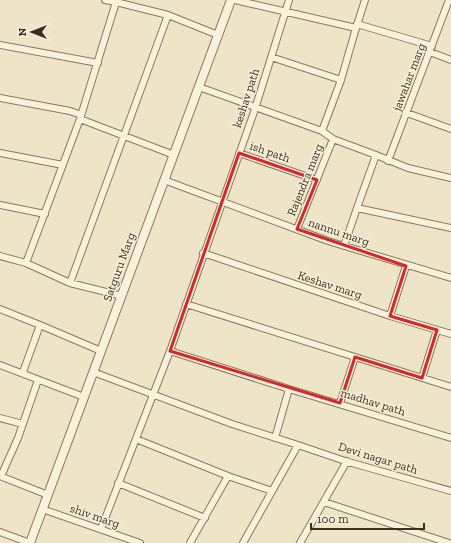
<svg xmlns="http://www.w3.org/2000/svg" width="451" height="543" font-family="'Zilla Slab',serif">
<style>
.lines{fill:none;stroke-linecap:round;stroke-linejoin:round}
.minor-casing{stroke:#8a785d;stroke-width:8}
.tertiary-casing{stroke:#8a785d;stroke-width:10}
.minor{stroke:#f8f2dc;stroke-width:6}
.tertiary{stroke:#f8f2dc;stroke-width:8}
.marked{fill:none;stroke:#d62828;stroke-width:3;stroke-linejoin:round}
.labels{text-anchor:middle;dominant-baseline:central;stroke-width:3;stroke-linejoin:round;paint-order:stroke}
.street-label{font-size:12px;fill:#3b2f21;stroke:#f5efd8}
</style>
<rect width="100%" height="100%" fill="#eee5c8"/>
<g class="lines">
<!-- minor casing -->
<g class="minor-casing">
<path id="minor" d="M 105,0 L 116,2
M 235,0 L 356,28 L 341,80
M 357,24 L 432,46
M 356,28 L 365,0
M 0,45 L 98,63
M 430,52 L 451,60
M 271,57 L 341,80 L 322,131
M 199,87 L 322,131 L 333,139 L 376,155
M 0,98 L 70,111 L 81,115
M 407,113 L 451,129
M 80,119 L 174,155
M 0,153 L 63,165
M 239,153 L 317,180
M 388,161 L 449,0
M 164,180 L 328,241 L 451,278
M 0,205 L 45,214
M 357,208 L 376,155 L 408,168 L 451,178
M 297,229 L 333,139
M 344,246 L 357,208 L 451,228
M 203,253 L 390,316 L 451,334
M 0,256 L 26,263 L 70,283 L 122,296
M 26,263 L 80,119 L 116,2 L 168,15 L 218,35
M 70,283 L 168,15
M 186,304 L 355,357
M 0,309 L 40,325 L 23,372
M 390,316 L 406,266
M 40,325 L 101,351
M 170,351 L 289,389 L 275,438
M 0,365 L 84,397
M 93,372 L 232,424 L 298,445 L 243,543
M 422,378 L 437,330
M 289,389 L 451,438
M 340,403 L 355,357 L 451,387
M 0,418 L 23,424
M 136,439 L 228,476 L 190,543
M 298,445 L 345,461 L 451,491
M 0,476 L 48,495
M 1,476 L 18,438 L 38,380
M 228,476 L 272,491
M 118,483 L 205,518
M 324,502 L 449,543
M 42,509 L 140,543
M 101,529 L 170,351 L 254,112 L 289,0
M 0,532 L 30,543
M 300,543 L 347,461"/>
</g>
<!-- tertiary casing -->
<g class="tertiary-casing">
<path id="tertiary" d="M 30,543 L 231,0"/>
</g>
<!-- minor -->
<use href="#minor" class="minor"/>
<!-- tertiary -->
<use href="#tertiary" class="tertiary"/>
</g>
<!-- marked area -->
<path class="marked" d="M 239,153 L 317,180 L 297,229 L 406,266 L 390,316 L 437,330 L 422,378 L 355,357 L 340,403 L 170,351 Z"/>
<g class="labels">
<!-- street labels -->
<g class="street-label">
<text transform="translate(409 77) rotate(-69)">jawahar marg</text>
<text transform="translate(246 98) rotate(-72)">keshav path</text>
<text transform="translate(270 152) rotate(19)">ish path</text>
<text transform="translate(305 180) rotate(-68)">Rajendra marg</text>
<text transform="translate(339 232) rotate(19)">nannu marg</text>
<text transform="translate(119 267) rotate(-70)">Satguru Marg</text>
<text transform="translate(330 285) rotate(18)">Keshav marg</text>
<text transform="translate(373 402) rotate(17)">madhav path</text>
<text transform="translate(378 458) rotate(17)">Devi nagar path</text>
<text transform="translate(95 516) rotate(19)">shiv marg</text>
</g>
</g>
<!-- north arrow -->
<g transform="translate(32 32) rotate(270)" stroke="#f5efd8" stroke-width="3" paint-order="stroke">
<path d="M0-3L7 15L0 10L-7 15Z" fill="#3b2f21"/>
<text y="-6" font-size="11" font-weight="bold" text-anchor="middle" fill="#3b2f21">N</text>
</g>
<!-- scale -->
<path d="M311 523v6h113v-6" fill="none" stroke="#3b2f21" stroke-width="2"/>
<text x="317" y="523" font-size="12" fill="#3b2f21" stroke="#f5efd8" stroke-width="3" paint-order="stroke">100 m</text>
</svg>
